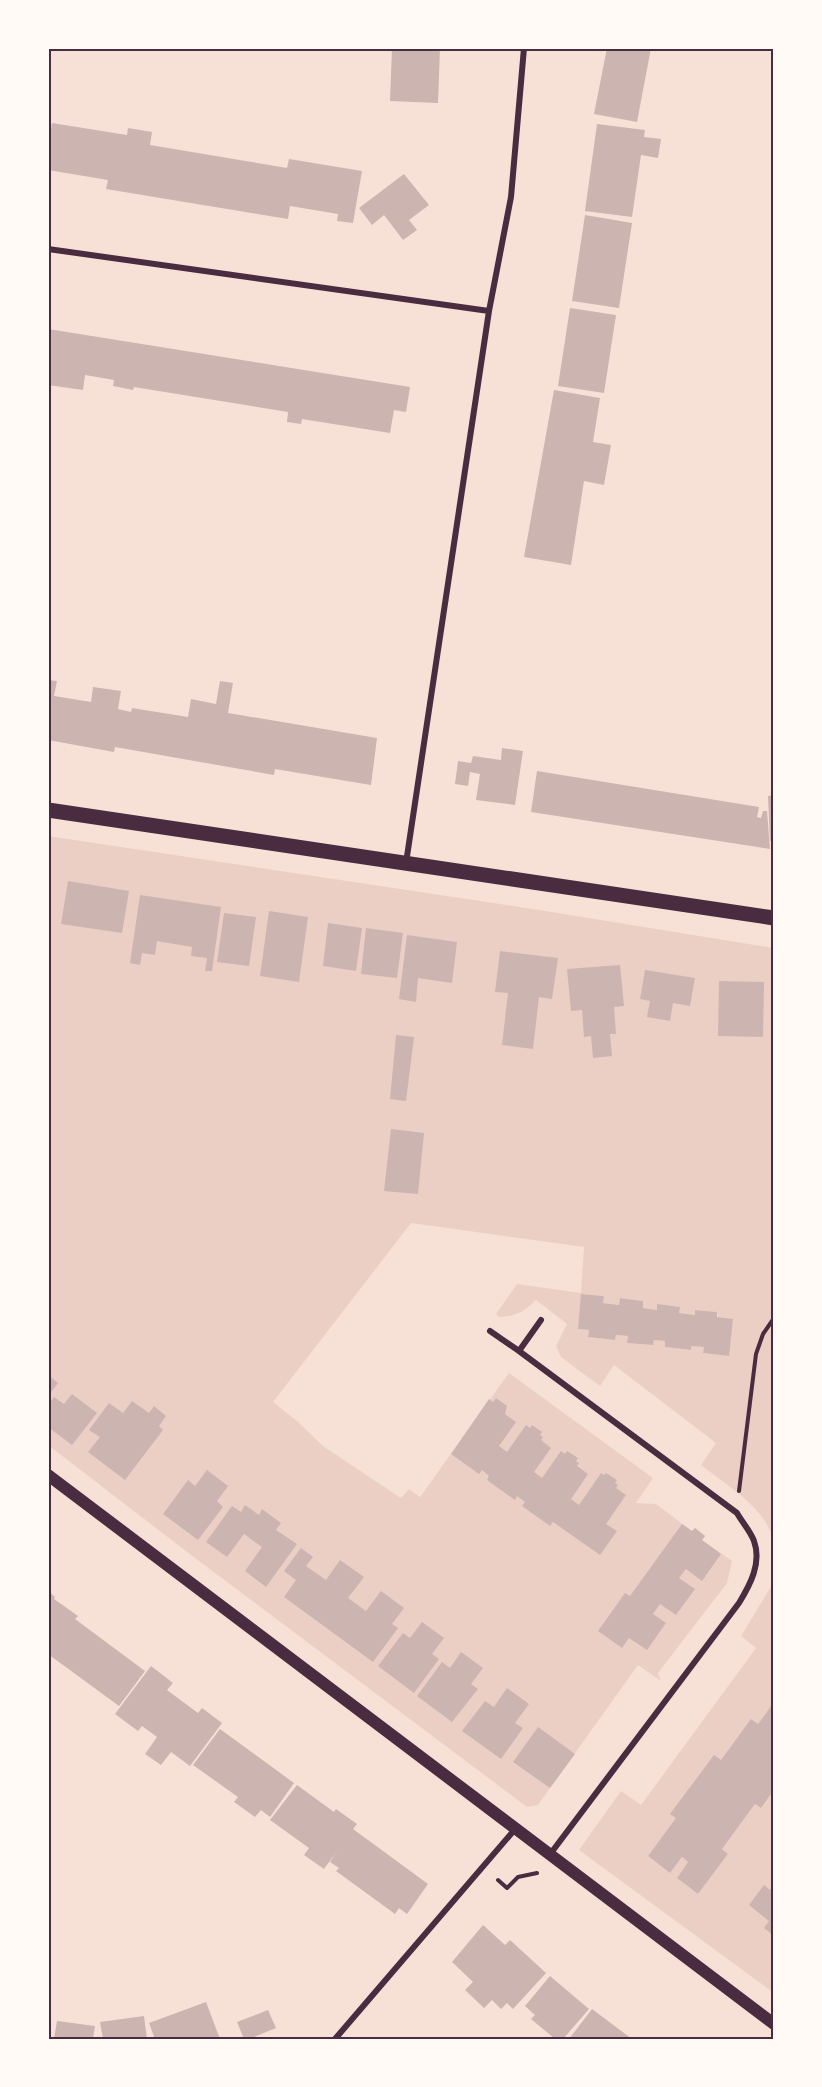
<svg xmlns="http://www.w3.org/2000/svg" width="822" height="2087" font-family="Rubik,sans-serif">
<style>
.green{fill:#ebcfc5;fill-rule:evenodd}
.building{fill:#ccb4b1}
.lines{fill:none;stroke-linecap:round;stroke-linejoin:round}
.path{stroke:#4a2c40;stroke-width:4}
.minor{stroke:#4a2c40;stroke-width:6}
.secondary{stroke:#4a2c40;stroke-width:12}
.primary{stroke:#4a2c40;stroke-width:15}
.neatline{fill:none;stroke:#4a2c40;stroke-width:2}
</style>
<rect width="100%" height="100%" fill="#f7e1d7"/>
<!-- green -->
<path class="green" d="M 48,836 L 533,909 L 774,948 L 774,1542 C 766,1507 727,1486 701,1465 L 716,1443 L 614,1365 L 600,1386 L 561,1357 L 556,1346 L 567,1324 L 536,1300 C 524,1312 516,1316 499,1317 L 496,1314 L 517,1284 L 581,1293 L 584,1247 L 411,1223 L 273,1402 L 297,1421 L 323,1446 L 401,1498 L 409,1489 L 420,1497 L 509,1373 L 653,1478 L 636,1503 L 656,1504 L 692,1531 L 695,1528 L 705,1536 L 702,1540 L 732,1561 L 727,1583 L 658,1673 L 661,1681 L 638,1665 L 538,1805 L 527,1807 L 191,1555 L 48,1445 ZM 582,1294 L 604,1296 L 603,1303 L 619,1305 L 620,1298 L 643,1301 L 643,1308 L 657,1310 L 657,1305 L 679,1307 L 679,1313 L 695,1315 L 695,1310 L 717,1312 L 729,1356 L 703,1353 L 704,1347 L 691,1346 L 690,1350 L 665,1347 L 665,1341 L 654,1340 L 653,1345 L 627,1343 L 628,1336 L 616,1335 L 615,1340 L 588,1337 L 589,1330 L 578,1329 Z
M 774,1572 L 774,1702 L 758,1724 L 721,1760 L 648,1856 L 670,1873 L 682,1857 L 688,1862 L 677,1878 L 698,1894 L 728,1854 L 722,1849 L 755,1804 L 761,1808 L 774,1790 L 774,1993 L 579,1850 L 621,1791 L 641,1805 L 756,1648 L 741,1636 L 772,1585 Z"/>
<!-- building -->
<path class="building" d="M 392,48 L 440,48 L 438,103 L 390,101 Z
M 607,48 L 651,48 L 637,122 L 594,114 Z
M 52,123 L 127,135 L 128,128 L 152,132 L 150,145 L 287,168 L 289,159 L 362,171 L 353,223 L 337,221 L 338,214 L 290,206 L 288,219 L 106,189 L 108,180 L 48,170 L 48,148 Z
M 597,124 L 645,130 L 644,137 L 661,139 L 658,158 L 641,155 L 632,217 L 585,211 Z
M 404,174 L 429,205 L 409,220 L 417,230 L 403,240 L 384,215 L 372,225 L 359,208 Z
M 585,215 L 632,223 L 619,308 L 572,301 Z
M 570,308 L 616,315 L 604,393 L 558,386 Z
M 48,329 L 410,387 L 406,412 L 394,410 L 390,433 L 302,419 L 301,424 L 287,422 L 288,412 L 134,387 L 133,390 L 113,386 L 114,380 L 85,375 L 83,390 L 48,385 Z
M 554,390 L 600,398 L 593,442 L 611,445 L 604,485 L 584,481 L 571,565 L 524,557 Z
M 48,680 L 57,681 L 54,696 L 91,702 L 93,687 L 121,691 L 118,709 L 131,712 L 132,708 L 188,717 L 191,699 L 216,704 L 220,681 L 233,683 L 228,713 L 377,738 L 371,785 L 275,769 L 274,775 L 115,747 L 114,752 L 48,740 Z
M 502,748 L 523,751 L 515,805 L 476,800 L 480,774 L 470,772 L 468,786 L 455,784 L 458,761 L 471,763 L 473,756 L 501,760 Z
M 537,771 L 759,807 L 757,817 L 761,818 L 763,811 L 767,811 L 770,849 L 531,812 Z
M 774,795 L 774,841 L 770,841 L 768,796 Z
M 68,881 L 129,891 L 122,933 L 61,924 Z
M 140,895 L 221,907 L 212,971 L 205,971 L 207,958 L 191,956 L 192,947 L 157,941 L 155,955 L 142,953 L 140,965 L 130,963 Z
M 269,911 L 308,917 L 299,982 L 260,976 Z
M 224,913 L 256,917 L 249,966 L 217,962 Z
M 328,923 L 362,928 L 356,971 L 323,966 Z
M 366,928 L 403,933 L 397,978 L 361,974 Z
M 407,935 L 457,942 L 452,983 L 418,978 L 416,1002 L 399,999 Z
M 500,951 L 558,958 L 552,999 L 539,997 L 533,1049 L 502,1045 L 508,993 L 495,992 Z
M 620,965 L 624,1006 L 614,1007 L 616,1034 L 610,1034 L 612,1056 L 593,1058 L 591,1036 L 584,1037 L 582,1010 L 571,1011 L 567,969 Z
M 645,970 L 695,978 L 690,1006 L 673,1003 L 670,1021 L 647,1017 L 650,1001 L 640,999 Z
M 719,981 L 764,982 L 763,1037 L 718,1036 Z
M 396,1035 L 414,1037 L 406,1101 L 390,1099 Z
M 391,1129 L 424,1133 L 418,1194 L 384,1191 Z
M 581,1294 L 604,1296 L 603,1303 L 619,1305 L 620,1298 L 643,1301 L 643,1308 L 657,1310 L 657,1304 L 680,1307 L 679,1313 L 695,1315 L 695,1310 L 717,1312 L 717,1317 L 733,1319 L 729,1356 L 703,1353 L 704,1347 L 691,1346 L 691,1350 L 665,1347 L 665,1341 L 654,1340 L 653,1345 L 627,1343 L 628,1336 L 616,1335 L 615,1340 L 588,1337 L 589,1330 L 578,1329 Z
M 48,1375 L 58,1383 L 48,1396 Z
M 72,1394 L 97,1413 L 72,1445 L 48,1427 L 48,1405 L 54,1397 L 64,1404 Z
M 496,1398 L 507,1406 L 505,1414 L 516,1422 L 499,1446 L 507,1452 L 526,1425 L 530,1428 L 532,1425 L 542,1432 L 540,1435 L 543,1437 L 541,1440 L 551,1448 L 534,1472 L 542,1478 L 561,1451 L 565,1454 L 567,1451 L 578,1458 L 576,1461 L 579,1463 L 577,1466 L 588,1474 L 571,1499 L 579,1505 L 601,1473 L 604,1475 L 606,1473 L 617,1480 L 615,1483 L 618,1485 L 616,1488 L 626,1495 L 606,1524 L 617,1531 L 600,1555 L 553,1522 L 550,1526 L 522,1506 L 525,1502 L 517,1496 L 515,1500 L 487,1480 L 489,1476 L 482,1470 L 479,1474 L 451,1454 L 489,1399 L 493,1402 Z
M 132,1401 L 149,1413 L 154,1406 L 166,1416 L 159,1426 L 163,1430 L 125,1480 L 88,1452 L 100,1437 L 89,1430 L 109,1403 L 123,1413 Z
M 207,1470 L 228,1486 L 217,1501 L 223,1507 L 198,1540 L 163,1514 L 188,1480 L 195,1486 Z
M 245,1505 L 259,1515 L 262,1509 L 281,1523 L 276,1530 L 297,1544 L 266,1587 L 245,1571 L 262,1547 L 244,1534 L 227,1557 L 206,1542 L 232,1506 L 241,1512 Z
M 682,1524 L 692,1531 L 695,1528 L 705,1536 L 702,1540 L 721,1554 L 702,1581 L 686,1569 L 679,1578 L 695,1589 L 676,1615 L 660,1604 L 653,1614 L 666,1623 L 647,1650 L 629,1638 L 622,1648 L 598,1631 L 625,1593 L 630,1596 Z
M 301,1548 L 313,1557 L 306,1566 L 326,1580 L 340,1560 L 364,1577 L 348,1598 L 366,1611 L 381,1591 L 404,1608 L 392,1624 L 398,1628 L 373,1662 L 284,1597 L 296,1580 L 284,1571 Z
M 48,1591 L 55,1597 L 54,1599 L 78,1616 L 75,1619 L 145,1671 L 119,1706 L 48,1654 Z
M 422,1622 L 444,1638 L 432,1654 L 439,1659 L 414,1693 L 378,1666 L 403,1633 L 410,1638 Z
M 461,1652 L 483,1668 L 471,1684 L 478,1689 L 452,1722 L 417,1696 L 442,1662 L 450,1668 Z
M 151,1666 L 173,1683 L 167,1690 L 198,1713 L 202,1708 L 222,1723 L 190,1766 L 171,1752 L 161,1765 L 145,1754 L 157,1737 L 142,1726 L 138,1731 L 115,1714 Z
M 507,1688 L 529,1704 L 515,1723 L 523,1728 L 501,1759 L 462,1731 L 485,1701 L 494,1707 Z
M 774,1702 L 774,1790 L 761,1808 L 755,1804 L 722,1849 L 728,1854 L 698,1894 L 677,1878 L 688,1862 L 682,1857 L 670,1873 L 648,1856 L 676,1818 L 670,1814 L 714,1755 L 721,1760 L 751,1719 L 758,1724 Z
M 538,1727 L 575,1754 L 550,1788 L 513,1762 Z
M 220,1729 L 294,1783 L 270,1817 L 261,1810 L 255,1817 L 234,1802 L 238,1797 L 193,1765 Z
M 297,1785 L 334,1812 L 336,1809 L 357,1824 L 353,1829 L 428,1884 L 407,1914 L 399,1908 L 395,1914 L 336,1871 L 339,1868 L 330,1862 L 337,1851 L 324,1869 L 304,1855 L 309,1848 L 270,1820 Z
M 774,1884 L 774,1936 L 764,1928 L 769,1921 L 749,1905 L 764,1885 L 770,1890 Z
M 483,1925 L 505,1945 L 510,1940 L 546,1973 L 513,2009 L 507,2003 L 501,2009 L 492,2000 L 484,2008 L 465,1990 L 473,1982 L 452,1962 Z
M 550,1976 L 589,2009 L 563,2039 L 555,2039 L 531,2019 L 535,2015 L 525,2006 Z
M 206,2002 L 220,2039 L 155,2039 L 149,2023 Z
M 592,2009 L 632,2039 L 569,2039 Z
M 268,2010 L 276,2028 L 249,2039 L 244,2039 L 237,2022 Z
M 144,2016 L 147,2039 L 103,2039 L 100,2022 Z
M 57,2021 L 95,2026 L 93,2039 L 54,2039 Z"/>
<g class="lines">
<!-- path -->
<path class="path" d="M 739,1491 L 756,1354 L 763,1334 L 774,1318
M 498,1880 L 507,1888 L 518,1877 L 537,1873"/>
<!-- minor -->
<path class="minor" d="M 48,249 L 489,311
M 406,863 L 489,311 L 511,197 L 524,48
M 541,1320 L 519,1351 L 737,1513 C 742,1522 751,1532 754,1541 C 762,1563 750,1585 739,1603 L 551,1853
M 490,1331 L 519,1351
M 335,2039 L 516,1828"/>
<!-- secondary -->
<path class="secondary" d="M 48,1475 L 774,2024"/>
<!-- primary -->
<path class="primary" d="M 48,810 L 774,918"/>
</g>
<!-- border -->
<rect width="822" height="2087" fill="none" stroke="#fffaf5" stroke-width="99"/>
<rect x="50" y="50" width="722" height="1988" class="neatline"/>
</svg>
